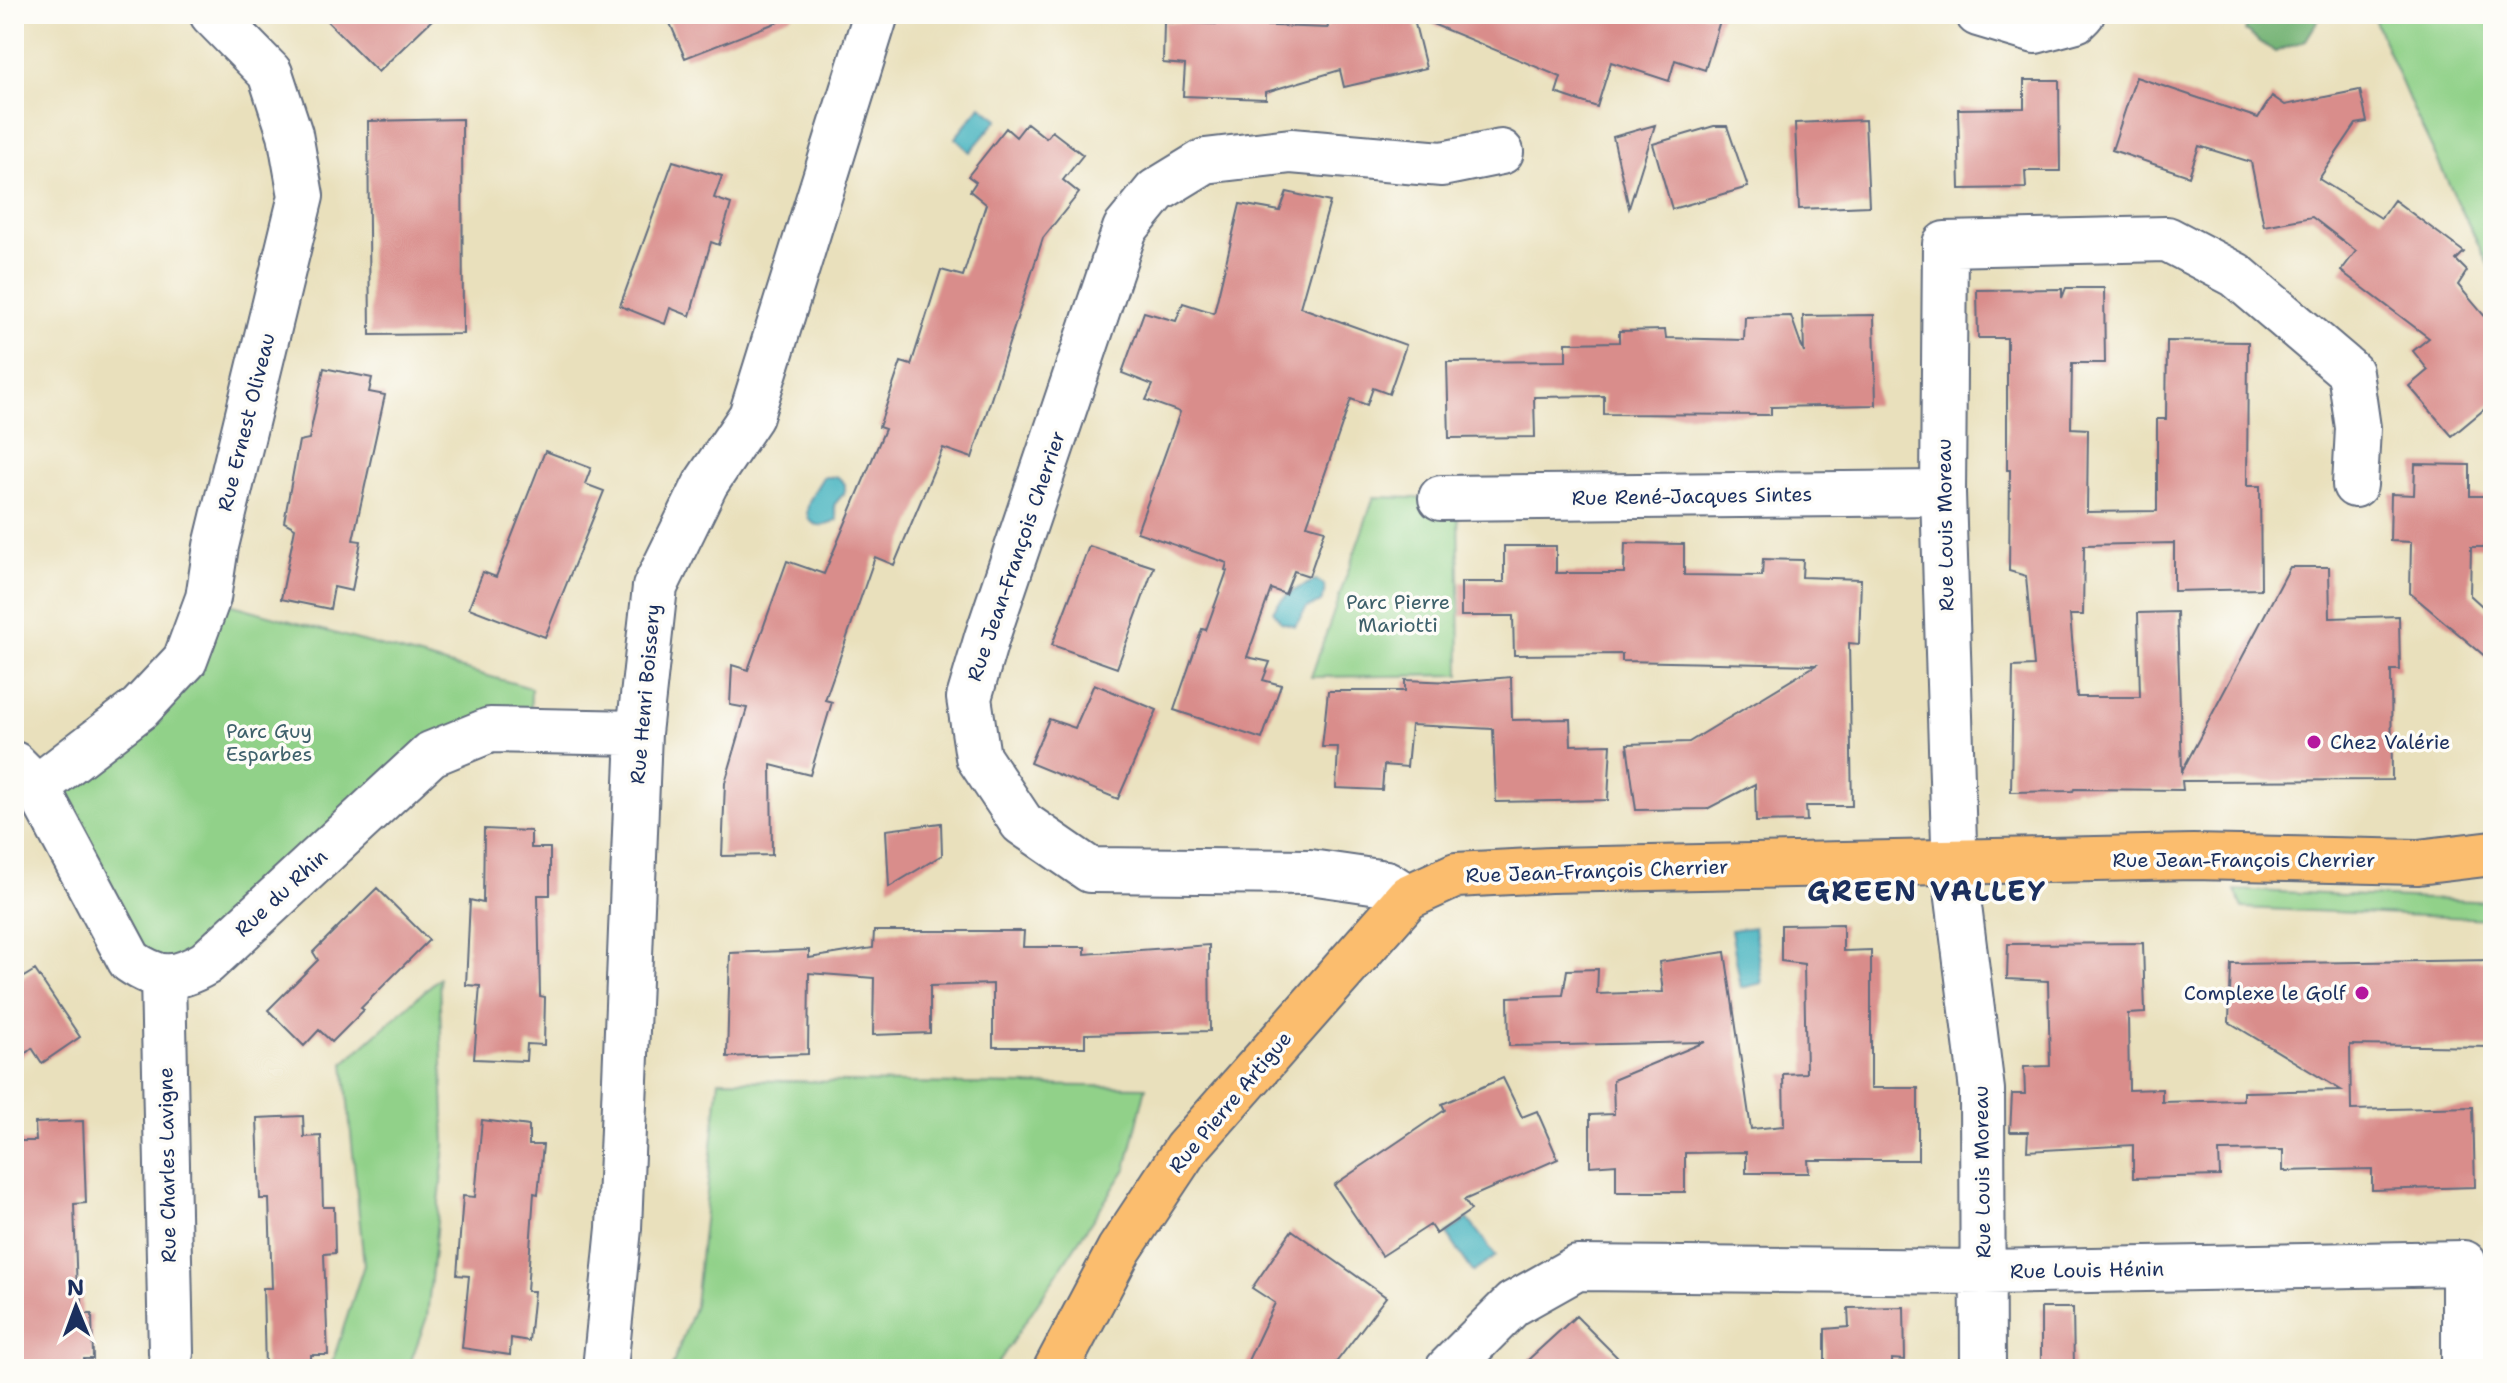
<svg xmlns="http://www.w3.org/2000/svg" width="2507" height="1383" font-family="'Shantell Sans',sans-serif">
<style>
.green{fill:#91d189;stroke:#568074;stroke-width:2}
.forest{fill:#74b375;stroke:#48716a;stroke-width:2}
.water{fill:#44b3bf;stroke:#30718e;stroke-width:2}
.building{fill:#d98d8b}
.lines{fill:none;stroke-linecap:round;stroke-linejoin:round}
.minor-casing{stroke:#636d7f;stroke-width:48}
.major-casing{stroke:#636d7f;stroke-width:48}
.minor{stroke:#fff;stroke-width:44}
.major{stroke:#fbbd6e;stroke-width:44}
.poi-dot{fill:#b5179e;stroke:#fdfcf7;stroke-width:3}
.labels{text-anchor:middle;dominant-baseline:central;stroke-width:7;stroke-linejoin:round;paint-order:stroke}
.street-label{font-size:20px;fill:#1b2f5e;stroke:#fdfcf7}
.park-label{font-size:20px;fill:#3e606b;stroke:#fdfcf7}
.poi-label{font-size:20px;fill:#1b2f5e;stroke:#fdfcf7;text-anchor:start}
.district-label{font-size:28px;font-weight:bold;letter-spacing:2px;fill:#1b2f5e;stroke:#fdfcf7}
</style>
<rect width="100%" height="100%" fill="#fdfcf7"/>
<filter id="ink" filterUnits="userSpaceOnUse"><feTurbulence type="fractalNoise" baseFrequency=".0125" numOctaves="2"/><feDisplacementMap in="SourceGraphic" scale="16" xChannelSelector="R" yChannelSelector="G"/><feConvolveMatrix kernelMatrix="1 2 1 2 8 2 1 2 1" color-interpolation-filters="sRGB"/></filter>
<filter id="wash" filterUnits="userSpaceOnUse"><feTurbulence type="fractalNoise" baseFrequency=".006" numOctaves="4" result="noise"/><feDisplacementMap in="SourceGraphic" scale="32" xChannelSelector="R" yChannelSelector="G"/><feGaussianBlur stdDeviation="1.8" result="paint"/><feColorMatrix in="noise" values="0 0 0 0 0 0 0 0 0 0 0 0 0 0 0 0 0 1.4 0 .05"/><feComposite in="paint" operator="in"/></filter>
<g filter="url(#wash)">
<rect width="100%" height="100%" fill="#e9e0bc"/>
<!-- green -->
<path class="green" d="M 2372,14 L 2493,14 L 2493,275 L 2416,116 Z
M 1374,497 L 1458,499 L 1460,675 L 1311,677 Z
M 208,598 L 531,688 L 530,731 L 490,730 L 163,977 L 37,787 L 140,708 Z
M 2235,890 L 2493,902 L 2493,919 L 2243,908 Z
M 439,978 L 445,1145 L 427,1317 L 408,1369 L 330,1369 L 364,1265 L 344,1063 Z
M 719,1080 L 1146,1087 L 1126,1169 L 994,1369 L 671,1369 L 695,1305 Z"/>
<!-- forest -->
<path class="forest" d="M 2251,14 L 2322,14 L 2306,40 L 2275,52 L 2245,31 Z"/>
<!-- water -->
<path class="water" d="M 981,106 L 998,119 L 970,152 L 955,138 Z
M 823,477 L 838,477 L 845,484 L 845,492 L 834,505 L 837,520 C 824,530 803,526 808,506 C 810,496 818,486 823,477 Z
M 1316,580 L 1324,585 L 1325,593 L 1321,602 L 1307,608 L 1295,626 L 1281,622 L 1273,611 C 1282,595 1300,587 1316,580 Z
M 1754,927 L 1762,983 L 1741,988 L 1731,930 Z
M 1468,1219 L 1496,1256 L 1473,1272 L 1447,1234 Z"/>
<g id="blocks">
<!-- building -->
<path class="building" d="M 320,14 L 438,14 L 378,72 Z
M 666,14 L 793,14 L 793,16 L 685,58 Z
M 1326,14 L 1722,14 L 1705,70 L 1675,60 L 1669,81 L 1611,62 L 1597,107 L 1556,93 L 1561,77 L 1413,16 L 1426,68 L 1344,87 L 1340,70 L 1266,92 L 1266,99 L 1183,96 L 1185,65 L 1163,63 L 1164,22 L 1328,28 Z
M 2136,77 L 2258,118 L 2272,96 L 2285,105 L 2360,90 L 2367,122 L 2356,124 L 2319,179 L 2381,218 L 2394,200 L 2464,252 L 2456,260 L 2467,271 L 2458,285 L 2493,326 L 2493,402 L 2452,436 L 2409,386 L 2428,370 L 2413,351 L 2429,338 L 2341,271 L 2356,251 L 2312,217 L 2264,226 L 2251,162 L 2199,146 L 2189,176 L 2112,150 Z
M 2024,80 L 2059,80 L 2060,171 L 2025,171 L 2026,188 L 1960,189 L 1958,109 L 2024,108 Z
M 462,119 L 463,334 L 370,335 L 368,121 Z
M 1865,120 L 1869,206 L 1799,209 L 1795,123 Z
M 1027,123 L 1046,138 L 1052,131 L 1083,155 L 1063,180 L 1079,193 L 1043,238 L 972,458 L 943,448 L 894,565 L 875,557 L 825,700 L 832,702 L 810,775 L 771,765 L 772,855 L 722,856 L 725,783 L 747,708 L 730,705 L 732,665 L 748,670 L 787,561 L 824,574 L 885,429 L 879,427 L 901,362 L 911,365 L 941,270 L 963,276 L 986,204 L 970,191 L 976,182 L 968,176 L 1006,128 L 1016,137 Z
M 1655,125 L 1629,208 L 1613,137 Z
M 1714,126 L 1727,126 L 1748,187 L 1672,209 L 1653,144 Z
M 673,161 L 722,176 L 714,198 L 731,204 L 719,245 L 711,242 L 690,316 L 670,308 L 665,324 L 620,306 Z
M 1287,192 L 1330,202 L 1300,307 L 1406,345 L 1389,394 L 1373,388 L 1367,405 L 1351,399 L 1307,525 L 1325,530 L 1309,576 L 1294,571 L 1285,594 L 1271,589 L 1247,657 L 1270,662 L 1263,680 L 1281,685 L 1262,739 L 1174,710 L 1202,629 L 1206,630 L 1227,571 L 1225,570 L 1227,563 L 1137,532 L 1180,412 L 1146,400 L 1153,385 L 1122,373 L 1144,312 L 1176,321 L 1183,303 L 1214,313 L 1240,204 L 1280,211 Z
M 2066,288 L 2104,288 L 2105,363 L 2072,363 L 2071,428 L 2088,429 L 2087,512 L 2157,511 L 2157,419 L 2166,419 L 2167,341 L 2248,342 L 2247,486 L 2260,486 L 2261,589 L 2174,591 L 2174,543 L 2084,545 L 2083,615 L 2070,615 L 2077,697 L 2140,697 L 2138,613 L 2177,612 L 2182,771 L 2290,567 L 2329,567 L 2330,618 L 2399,616 L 2400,670 L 2391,670 L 2392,780 L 2182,781 L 2183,790 L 2074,789 L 2073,791 L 2011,792 L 2013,667 L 2034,666 L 2026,576 L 2009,571 L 2010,470 L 2007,470 L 2007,338 L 1978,338 L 1977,290 L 2062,289 L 2062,298 Z
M 1874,315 L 1876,405 L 1771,407 L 1771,415 L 1604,414 L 1604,396 L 1534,397 L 1535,437 L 1449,438 L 1447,362 L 1566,361 L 1566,343 L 1619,342 L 1619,331 L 1665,330 L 1666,338 L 1744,340 L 1745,317 L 1791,316 L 1804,353 L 1803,316 Z
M 324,368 L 372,378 L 369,392 L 385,395 L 353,540 L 361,541 L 352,591 L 334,587 L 330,609 L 281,599 L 295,528 L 284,522 L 299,441 L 309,439 Z
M 545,451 L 591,468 L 585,484 L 604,491 L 545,637 L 469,608 L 483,572 L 496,577 Z
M 2415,464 L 2470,465 L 2470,496 L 2490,496 L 2489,547 L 2471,547 L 2470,595 L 2493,616 L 2493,663 L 2410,593 L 2411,542 L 2390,541 L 2391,494 L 2414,495 Z
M 1625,543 L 1684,544 L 1684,575 L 1762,576 L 1763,559 L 1803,560 L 1802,577 L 1861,579 L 1859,644 L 1849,643 L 1852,806 L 1806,806 L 1807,821 L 1756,822 L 1755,784 L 1707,809 L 1636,810 L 1627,744 L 1689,742 L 1816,665 L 1622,661 L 1622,654 L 1514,655 L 1513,616 L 1461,616 L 1461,582 L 1504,582 L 1504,546 L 1556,546 L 1556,573 L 1624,573 Z
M 1089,546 L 1154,567 L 1117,668 L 1052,645 Z
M 1511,677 L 1512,720 L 1570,719 L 1571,745 L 1611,744 L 1608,800 L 1496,802 L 1493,729 L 1411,725 L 1407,767 L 1384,765 L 1382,790 L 1336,788 L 1338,747 L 1322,747 L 1328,691 L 1405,691 L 1405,680 L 1453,682 Z
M 1094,684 L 1157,710 L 1118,799 L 1030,763 L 1049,719 L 1075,728 Z
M 941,823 L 942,855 L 889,887 L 886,830 Z
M 484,829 L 531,831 L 531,848 L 550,848 L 550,895 L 538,895 L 540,996 L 545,997 L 544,1045 L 527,1044 L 526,1061 L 474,1059 L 480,986 L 466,985 L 470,900 L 483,903 Z
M 377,888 L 429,940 L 361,1008 L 364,1010 L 332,1042 L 319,1030 L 304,1046 L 268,1010 L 318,960 L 313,952 Z
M 1843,924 L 1843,951 L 1871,950 L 1871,1088 L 1918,1088 L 1918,1160 L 1808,1160 L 1809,1173 L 1746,1173 L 1746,1152 L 1685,1153 L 1685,1192 L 1616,1192 L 1616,1164 L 1590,1166 L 1590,1115 L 1614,1114 L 1613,1080 L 1705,1042 L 1509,1046 L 1508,997 L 1563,995 L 1567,970 L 1598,969 L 1597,994 L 1663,992 L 1659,962 L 1725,952 L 1751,1129 L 1784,1126 L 1783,1074 L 1806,1073 L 1804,964 L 1781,961 L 1781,925 Z
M 874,931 L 1024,931 L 1023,947 L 1085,947 L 1085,954 L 1209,945 L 1210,1031 L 1085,1034 L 1085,1047 L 993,1047 L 993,984 L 930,986 L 930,1033 L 873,1035 L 874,978 L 809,973 L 808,1054 L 727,1057 L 730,953 L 809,950 L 809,958 L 873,948 Z
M 2143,943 L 2145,1013 L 2128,1014 L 2129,1090 L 2162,1089 L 2162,1102 L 2243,1100 L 2243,1092 L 2341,1090 L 2229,1022 L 2231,964 L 2493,960 L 2493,1047 L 2350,1045 L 2351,1110 L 2473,1107 L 2475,1187 L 2372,1190 L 2372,1169 L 2283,1171 L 2283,1150 L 2219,1151 L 2220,1176 L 2133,1178 L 2133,1145 L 2027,1151 L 2028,1132 L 2010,1132 L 2012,1094 L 2025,1094 L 2024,1067 L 2050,1066 L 2048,981 L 2007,979 L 2008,944 Z
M 35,970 L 80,1037 L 42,1063 L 32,1048 L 14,1063 L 14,983 Z
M 1503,1078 L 1522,1117 L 1537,1111 L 1558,1159 L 1464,1200 L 1471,1210 L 1436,1234 L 1430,1225 L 1382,1256 L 1334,1185 L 1445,1110 L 1442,1104 Z
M 303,1116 L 304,1137 L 321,1136 L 323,1207 L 334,1207 L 335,1253 L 324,1254 L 328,1355 L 311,1355 L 311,1369 L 265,1369 L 263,1288 L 272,1288 L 269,1199 L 260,1199 L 257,1118 Z
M 482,1120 L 529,1126 L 529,1145 L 543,1145 L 538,1194 L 534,1193 L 527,1291 L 534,1291 L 529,1341 L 511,1338 L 510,1355 L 462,1348 L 469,1276 L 457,1275 L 463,1196 L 475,1197 Z
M 83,1121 L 86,1203 L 74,1204 L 77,1294 L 82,1294 L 82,1314 L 92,1314 L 93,1359 L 84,1359 L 84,1369 L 41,1369 L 41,1362 L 17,1362 L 17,1338 L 14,1338 L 14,1141 L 36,1141 L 35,1123 Z
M 1292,1230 L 1386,1297 L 1331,1369 L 1244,1369 L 1275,1303 L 1252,1288 Z
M 1904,1307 L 1905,1360 L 1892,1359 L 1892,1369 L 1825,1369 L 1825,1329 L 1849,1327 L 1848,1308 Z
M 2041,1308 L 2073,1308 L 2074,1369 L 2041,1369 Z
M 1576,1316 L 1629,1369 L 1518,1369 Z"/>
</g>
</g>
<g filter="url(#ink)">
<use href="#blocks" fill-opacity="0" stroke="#636d7f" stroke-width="2"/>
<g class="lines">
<!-- minor casing -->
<g class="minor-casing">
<path id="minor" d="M 1978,14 L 2035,31 L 2076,20 L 2082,14
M 1441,498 L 1943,493
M 14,764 L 37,787 L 130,961 C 159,981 175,981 206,963 L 431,754 L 490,730 L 639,733
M 37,787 L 140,708 L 185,660 L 208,598 L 216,546 L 301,196 L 290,134 L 270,73 L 212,14
M 1408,897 L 1386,883 L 1310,872 L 1090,870 L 1022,823 L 978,757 L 969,698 L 987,637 L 1125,229 L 1156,191 L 1205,161 L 1291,151 L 1442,164 L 1501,152
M 163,977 L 171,1353
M 605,1369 L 619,1228 L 639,733 L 655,587 L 706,483 L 751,416 L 876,14
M 1448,1369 L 1513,1304 L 1577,1268 L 1984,1272 L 2464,1263 L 2464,1369
M 1983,1369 L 1982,1090 L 1956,882 L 1954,843 L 1943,493 L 1945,244 L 2167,239 L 2236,275 L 2350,372 L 2358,428 L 2355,485"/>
</g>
<!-- major casing -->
<g class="major-casing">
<path id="major" d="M 1056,1369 L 1119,1250 L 1186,1149 L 1408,897 L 1456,875 L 1550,870 L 2193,857 L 2418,862 L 2493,853"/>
</g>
<!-- minor -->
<use href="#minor" class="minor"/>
<!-- major -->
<use href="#major" class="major"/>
</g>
</g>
<!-- markers -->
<g class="poi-dot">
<circle cx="2314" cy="742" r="8"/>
<circle cx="2362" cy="993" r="8"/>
</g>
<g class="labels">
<!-- street labels -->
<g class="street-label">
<text transform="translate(246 422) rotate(-76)">Rue Ernest Oliveau</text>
<text transform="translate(1692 496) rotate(-1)">Rue René-Jacques Sintes</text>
<text transform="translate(1945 525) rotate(-91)">Rue Louis Moreau</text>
<text transform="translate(1016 556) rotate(-71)">Rue Jean-François Cherrier</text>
<text transform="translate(645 694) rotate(-85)">Rue Henri Boissery</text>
<text x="2244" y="860">Rue Jean-François Cherrier</text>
<text transform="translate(1597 871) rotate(-2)">Rue Jean-François Cherrier</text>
<text transform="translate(281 893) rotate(-43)">Rue du Rhin</text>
<text transform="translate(1230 1102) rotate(-50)">Rue Pierre Artigue</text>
<text transform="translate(167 1165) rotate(-91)">Rue Charles Lavigne</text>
<text transform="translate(1982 1172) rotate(-91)">Rue Louis Moreau</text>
<text transform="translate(2087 1270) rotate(-1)">Rue Louis Hénin</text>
</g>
<!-- park labels -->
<g class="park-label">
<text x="1398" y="602">Parc Pierre<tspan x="1398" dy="23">Mariotti</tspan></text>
<text x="269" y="731">Parc Guy<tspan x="269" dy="23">Esparbes</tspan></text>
</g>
<!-- poi labels -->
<g class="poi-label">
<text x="2330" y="742">Chez Valérie</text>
<text x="2346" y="993" text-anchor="end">Complexe le Golf</text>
</g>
<!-- district labels -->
<g class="district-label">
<text x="1927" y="891">GREEN VALLEY</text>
</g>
</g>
<!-- margin -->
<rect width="2507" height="1383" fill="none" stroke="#fdfcf7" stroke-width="48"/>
<!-- north arrow -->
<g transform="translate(76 1307) rotate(359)" stroke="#fdfcf7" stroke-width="6" paint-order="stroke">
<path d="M0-6L14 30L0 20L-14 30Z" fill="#1b2f5e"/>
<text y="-12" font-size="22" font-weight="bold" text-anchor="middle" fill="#1b2f5e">N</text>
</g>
</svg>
